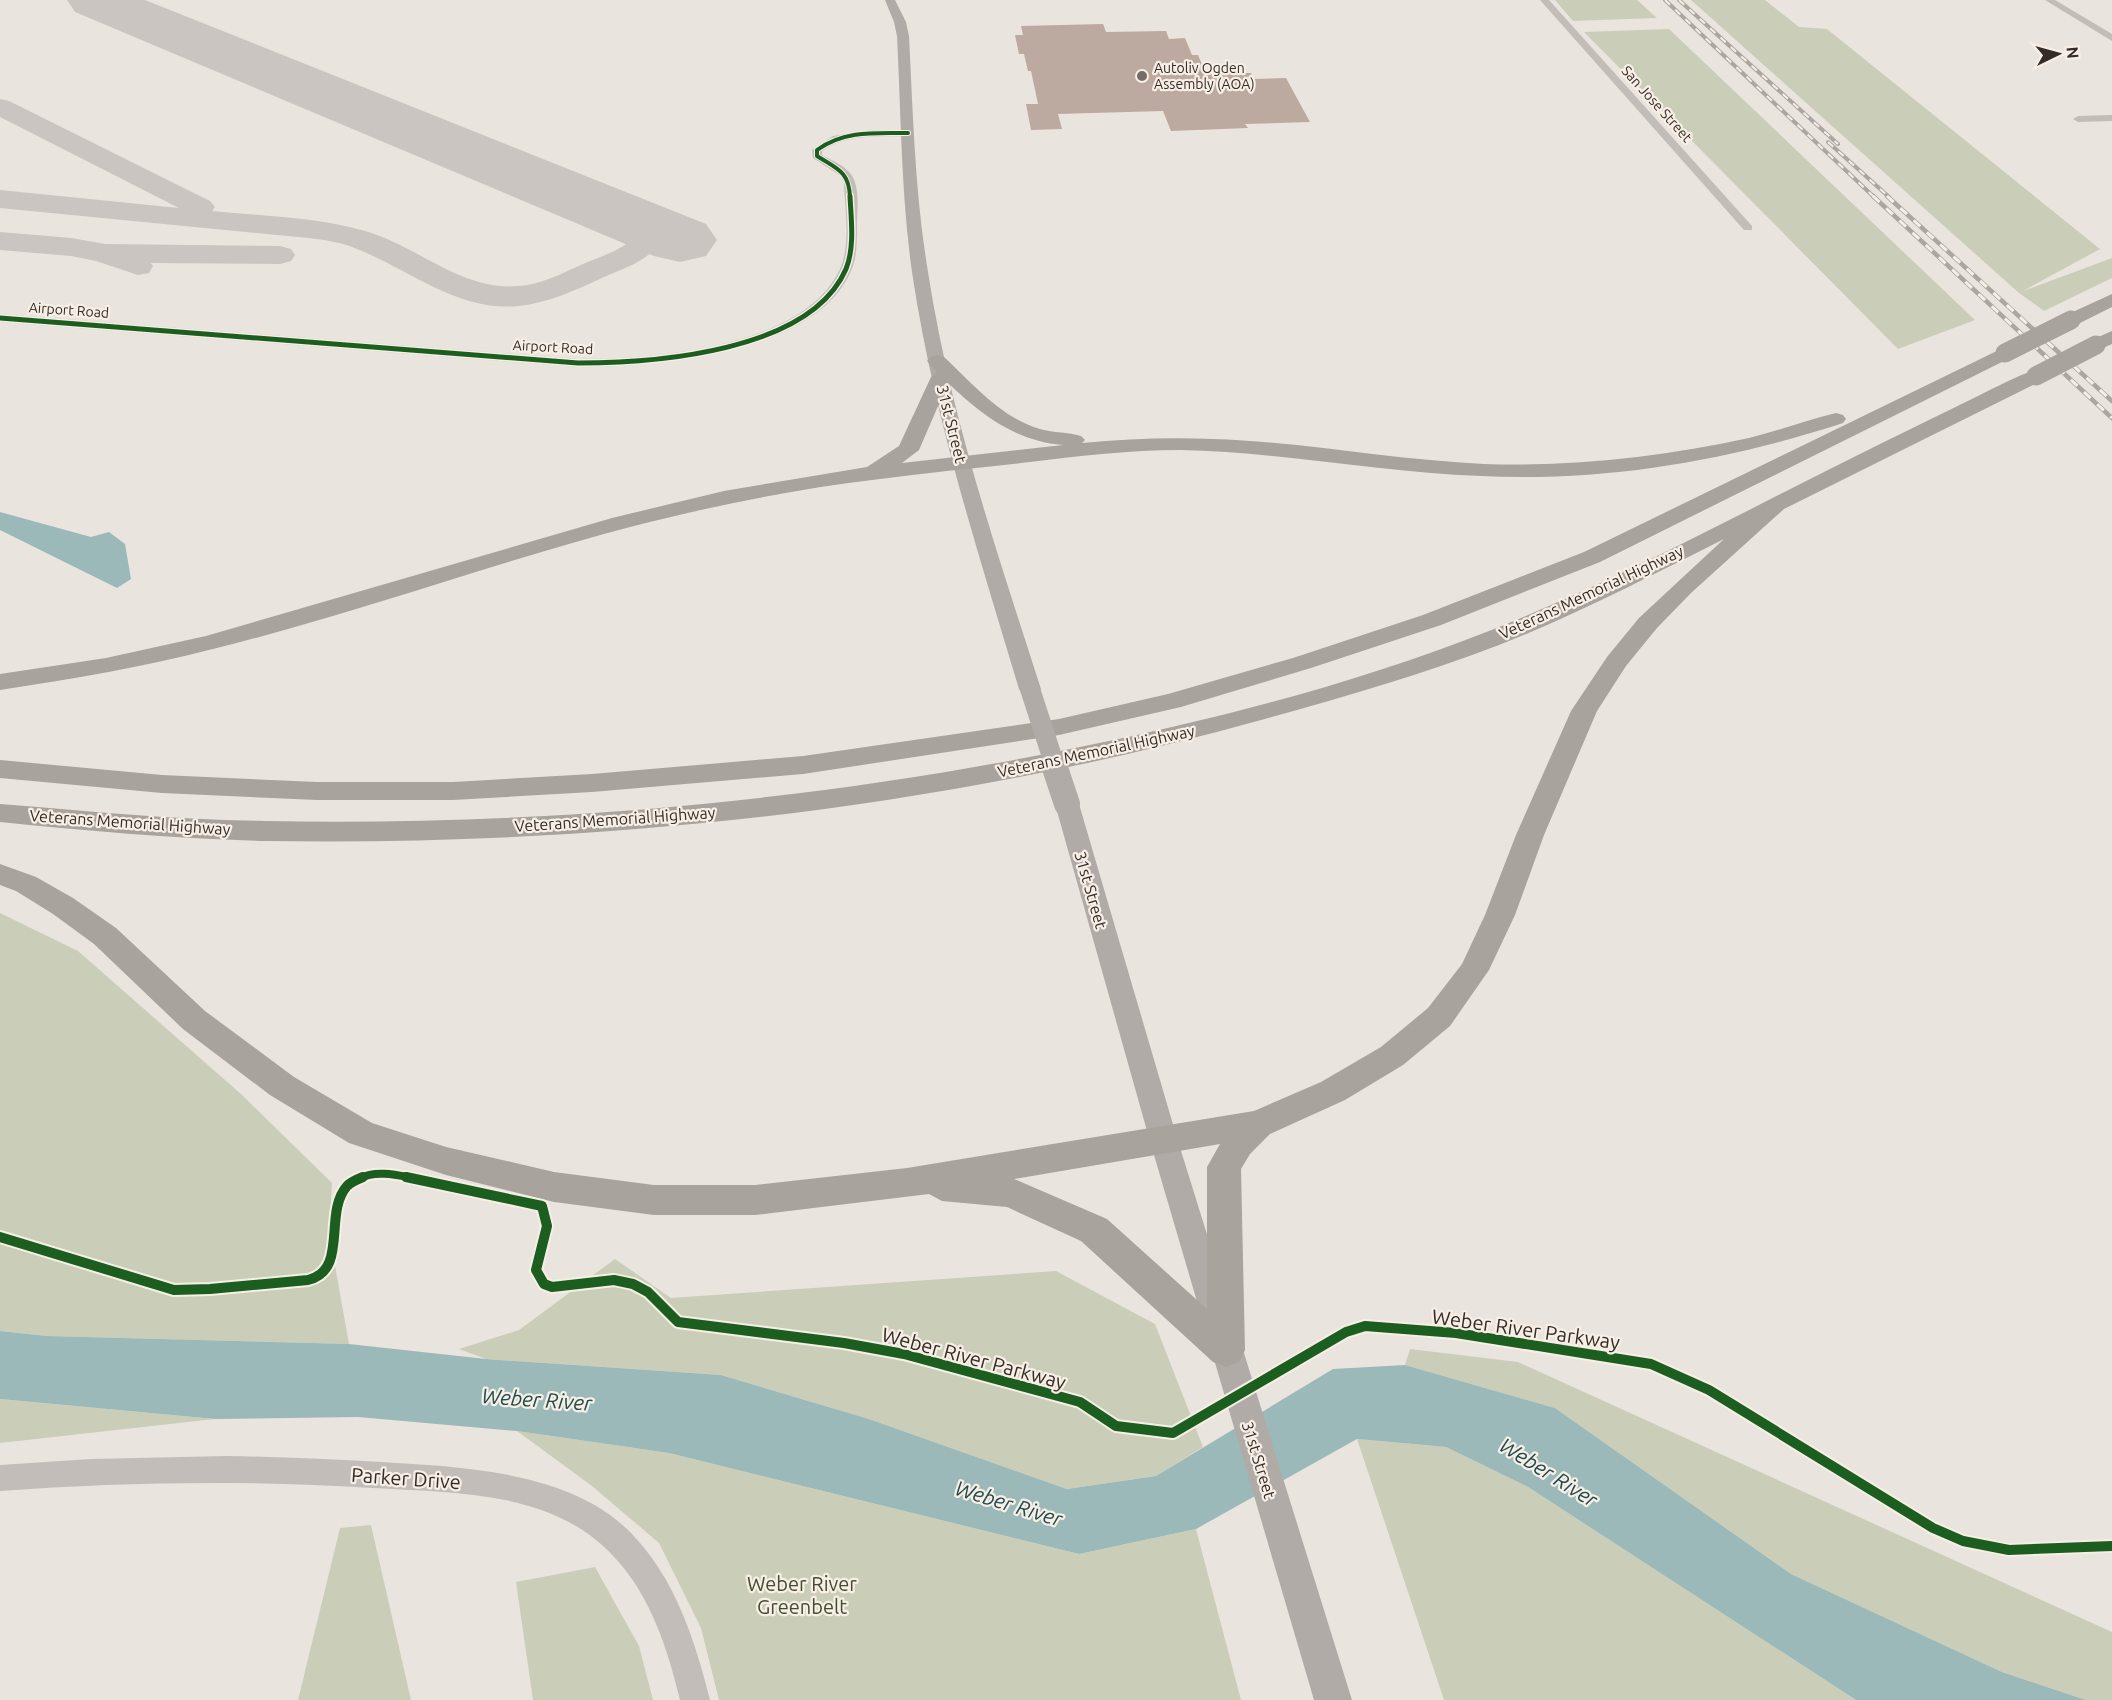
<svg xmlns="http://www.w3.org/2000/svg" width="2112" height="1700" font-family="Ubuntu,sans-serif">
<style>
.green{fill:#caceb9}
.water{fill:#9cb9b9}
.lines{fill:none;stroke-linecap:round;stroke-linejoin:round}
.taxiway{fill:#cac5c0;fill-rule:evenodd}
.runway{fill:#cac5c0;fill-rule:evenodd}
.building{fill:#bcaaa1}
.minor{fill:#c2bdb8;fill-rule:evenodd}
.major{fill:#b1aba7;fill-rule:evenodd}
.highway{fill:#a9a39d;fill-rule:evenodd}
.rail-far1-casing{stroke:#aba6a2;stroke-width:4}
.rail-casing{stroke:#aba6a2;stroke-width:4.5}
.rail-far1{stroke:#f7efe5;stroke-width:2;stroke-dasharray:7;stroke-linecap:butt}
.rail{stroke:#f7efe5;stroke-width:3;stroke-dasharray:9;stroke-linecap:butt}
.major-bridge-far1{stroke:#b1aba7;stroke-width:20}
.major-bridge{stroke:#b1aba7;stroke-width:26}
.highway-bridge{stroke:#a9a39d;stroke-width:19}
.cycleway-far3-casing{stroke:#f7efe5;stroke-width:6}
.cycleway-far2-casing{stroke:#f7efe5;stroke-width:8}
.cycleway-far1-casing{stroke:#f7efe5;stroke-width:12}
.cycleway-casing{stroke:#f7efe5;stroke-width:14}
.cycleway-far3{stroke:#1b5e20;stroke-width:4}
.cycleway-far2{stroke:#1b5e20;stroke-width:5}
.cycleway-far1{stroke:#1b5e20;stroke-width:8}
.cycleway{stroke:#1b5e20;stroke-width:10}
.poi-dot{fill:#736c67;stroke:#f7efe5;stroke-width:2}
.labels{text-anchor:middle;dominant-baseline:central;stroke-width:4.5;stroke-linejoin:round;paint-order:stroke}
.far-poi-label{font-size:14px;fill:#332b27;stroke:#f7efe5;text-anchor:start}
.far-street-label{font-size:14px;fill:#332b27;stroke:#f7efe5}
.street-label{font-size:16px;fill:#332b27;stroke:#f7efe5}
.near-street-label{font-size:20px;fill:#332b27;stroke:#f7efe5}
.near-park-label{font-size:20px;fill:#414e2d;stroke:#f7efe5}
.near-water-label{font-size:21px;font-style:italic;fill:#204c50;stroke:#f7efe5}
</style>
<rect width="100%" height="100%" fill="#eae4de"/>
<!-- green -->
<path class="green" d="M 1555,0 L 1637,0 L 1657,18 L 1573,21 Z
M 1691,0 L 1765,0 L 1799,27 L 1827,29 L 2100,249 L 2023,291 L 2112,258 L 2112,278 L 2044,311 L 2019,293 Z
M 1669,29 L 1975,320 L 1898,349 L 1584,32 Z
M 0,913 L 78,951 L 241,1094 L 332,1183 L 329,1232 L 349,1344 L 47,1336 L 0,1331 Z
M 615,1259 L 671,1298 L 1056,1271 L 1155,1324 L 1203,1447 L 1156,1476 L 1067,1489 L 869,1419 L 721,1375 L 486,1359 L 459,1349 L 519,1330 Z
M 1410,1349 L 1518,1362 L 2112,1632 L 2112,1700 L 2086,1700 L 2002,1672 L 1791,1574 L 1555,1408 L 1405,1365 Z
M 0,1399 L 215,1419 L 0,1443 Z
M 517,1431 L 669,1453 L 1079,1554 L 1196,1529 L 1241,1700 L 719,1700 L 701,1628 L 659,1543 L 592,1486 Z
M 1357,1439 L 1446,1447 L 1528,1487 L 1856,1700 L 1444,1700 Z
M 371,1525 L 411,1700 L 298,1700 L 340,1528 Z
M 595,1567 L 639,1646 L 653,1700 L 533,1700 L 516,1582 Z"/>
<!-- water -->
<path class="water" d="M 0,512 L 91,537 L 109,532 L 125,544 L 131,579 L 117,588 L 0,530 Z
M 0,1331 L 47,1336 L 349,1344 L 486,1359 L 721,1375 L 869,1419 L 1067,1489 L 1156,1476 L 1333,1369 L 1405,1365 L 1555,1408 L 1791,1574 L 2002,1672 L 2086,1700 L 1856,1700 L 1528,1487 L 1446,1447 L 1357,1439 L 1196,1529 L 1079,1554 L 669,1453 L 517,1431 L 358,1417 L 215,1419 L 0,1399 Z"/>
<g class="lines">
<!-- taxiway -->
<path class="taxiway" d="M 0,99 L 9,101 L 210,201 L 215,207 L 212,211 C 263,216 316,217 365,231 C 418,246 461,291 518,286 C 540,285 563,273 583,264 C 598,257 625,250 634,236 L 622,222 L 627,216 C 644,211 658,219 664,236 C 651,261 626,267 602,278 C 576,290 548,303 519,306 C 458,312 410,270 357,249 C 341,242 325,240 308,238 L 0,208 L 0,190 L 179,208 L 0,117 Z
M 0,232 L 71,238 L 105,244 L 280,246 L 291,249 L 295,255 L 291,261 L 280,264 L 151,263 L 153,266 L 149,273 L 138,275 L 96,261 L 71,256 L 0,250 Z"/>
<!-- runway -->
<path class="runway" d="M 67,0 L 145,0 L 706,224 L 717,240 L 706,256 L 680,262 L 654,256 L 75,12 Z"/>
</g>
<!-- building -->
<path class="building" d="M 1103,24 L 1106,32 L 1166,31 L 1169,39 L 1185,38 L 1192,55 L 1198,55 L 1206,74 L 1251,73 L 1253,79 L 1286,78 L 1310,122 L 1245,124 L 1248,128 L 1171,131 L 1163,111 L 1058,114 L 1062,129 L 1031,130 L 1026,104 L 1038,104 L 1031,71 L 1028,71 L 1024,54 L 1019,54 L 1015,35 L 1023,35 L 1021,26 Z"/>
<g class="lines">
<!-- minor -->
<path class="minor" d="M 1540,0 L 1549,0 L 1752,226 L 1752,230 L 1744,230 Z
M 2045,0 L 2055,0 L 2112,34 L 2112,41 Z
M 2112,115 L 2112,121 L 2078,122 L 2073,119 L 2078,116 Z
M 873,130 L 908,130 L 913,133 L 908,136 C 879,137 847,133 822,151 L 822,155 C 831,160 843,165 849,172 C 861,184 857,210 857,226 C 857,239 857,254 853,266 C 821,354 656,367 578,367 L 0,322 L 0,314 L 578,359 C 653,359 803,349 840,269 C 851,245 845,209 844,183 L 841,176 L 813,158 L 812,150 L 833,136 Z
M 227,1456 C 279,1457 330,1459 382,1462 C 462,1467 571,1471 631,1533 C 675,1578 695,1640 710,1700 L 680,1700 C 665,1638 644,1576 591,1536 C 531,1491 444,1492 372,1488 C 248,1480 124,1482 0,1491 L 0,1465 L 91,1459 Z"/>
<!-- major -->
<path class="major" d="M 885,0 L 895,0 L 906,22 L 909,36 C 913,115 915,194 928,272 C 950,415 997,552 1041,689 L 1038,694 L 1030,696 L 1022,694 L 1019,689 C 978,552 933,414 912,272 C 901,194 901,114 897,36 L 894,22 Z
M 1067,796 L 1075,798 L 1079,804 L 1177,1138 L 1352,1700 L 1314,1700 L 1149,1138 L 1055,804 L 1059,798 Z"/>
<!-- highway -->
<path class="highway" d="M 2112,294 L 2112,307 L 2078,324 L 2064,324 L 2062,320 L 2064,316 Z
M 2112,331 L 2112,344 L 2096,351 L 2089,349 L 2086,345 L 2089,341 Z
M 2005,347 L 2012,349 L 2015,353 L 2012,357 L 1600,562 L 1441,625 L 1311,668 L 1181,707 L 1059,735 L 803,774 L 592,792 L 453,800 L 317,800 L 162,793 L 0,778 L 0,760 L 162,775 L 317,782 L 453,782 L 592,774 L 803,756 L 1059,719 L 1168,694 L 1293,658 L 1423,615 L 1584,552 Z
M 937,355 L 944,357 C 972,383 1001,418 1040,429 C 1054,433 1068,432 1081,436 L 1085,440 L 1082,443 C 1126,439 1169,437 1213,439 C 1304,442 1393,460 1484,464 C 1573,467 1662,457 1749,438 C 1778,431 1807,420 1836,413 L 1843,415 L 1846,419 L 1843,423 C 1726,461 1604,482 1481,476 C 1380,472 1281,452 1180,450 C 1130,450 1080,456 1030,462 C 980,468 930,472 880,479 C 795,489 712,506 630,527 C 490,564 354,614 213,649 C 143,667 72,679 0,690 L 0,674 L 106,658 L 206,636 L 612,518 L 724,491 L 867,467 L 899,446 L 931,377 L 937,372 L 927,361 L 930,357 ZM 948,383 C 982,415 1015,441 1063,445 L 902,463 L 919,450 Z
M 2036,370 L 2043,372 L 2046,376 L 2043,380 L 1784,509 L 1691,593 L 1657,628 L 1626,666 L 1597,711 L 1544,835 L 1515,915 L 1489,970 L 1450,1026 L 1403,1065 L 1345,1100 L 1270,1134 L 1250,1154 L 1241,1169 L 1245,1350 L 1239,1362 L 1226,1367 L 1213,1362 L 1081,1241 L 1007,1207 L 942,1201 L 929,1194 L 755,1215 L 654,1215 L 554,1202 L 446,1175 L 349,1143 L 270,1095 L 183,1029 L 94,944 L 53,914 L 16,891 L 0,885 L 0,864 L 36,877 L 73,898 L 116,928 L 205,1011 L 294,1077 L 372,1123 L 446,1147 L 554,1172 L 654,1185 L 755,1185 L 907,1168 L 1254,1111 L 1321,1082 L 1381,1047 L 1428,1008 L 1462,964 L 1485,915 L 1516,835 L 1571,711 L 1607,657 L 1639,618 L 1724,539 C 1650,576 1576,615 1499,645 C 1421,675 1341,698 1261,720 C 939,810 600,846 266,841 C 177,839 89,831 0,822 L 0,804 C 88,811 177,820 265,821 C 538,826 813,802 1080,747 C 1218,719 1357,683 1489,631 C 1624,578 1752,507 1882,443 C 1914,427 1946,412 1978,396 C 1997,387 2016,376 2036,370 ZM 1220,1144 L 1207,1167 L 1207,1309 L 1107,1219 L 1014,1179 Z"/>
<!-- rail-far1 casing -->
<g class="rail-far1-casing">
<path id="rail-far1" d="M 1665,0 L 1874,197
M 1679,0 L 1838,144
M 1828,142 L 1889,197"/>
</g>
<!-- rail casing -->
<g class="rail-casing">
<path id="rail" d="M 1873,196 L 2112,418
M 1887,196 L 2112,401"/>
</g>
<!-- rail-far1 -->
<use href="#rail-far1" class="rail-far1"/>
<!-- rail -->
<use href="#rail" class="rail"/>
<!-- major-bridge-far1 -->
<path class="major-bridge-far1" d="M 1030,689 L 1056,769"/>
<!-- major-bridge -->
<path class="major-bridge" d="M 1055,768 L 1067,804"/>
<!-- highway-bridge -->
<path class="highway-bridge" d="M 2005,353 L 2071,320
M 2036,376 L 2096,345"/>
<!-- cycleway-far3 casing -->
<g class="cycleway-far3-casing">
<path id="cycleway-far3" d="M 850,197 C 849,171 837,169 817,156 L 817,150 C 844,130 876,133 908,133"/>
</g>
<!-- cycleway-far2 casing -->
<g class="cycleway-far2-casing">
<path id="cycleway-far2" d="M 0,318 L 578,363 C 655,363 810,352 846,269 C 855,247 851,218 850,196"/>
</g>
<!-- cycleway-far1 casing -->
<g class="cycleway-far1-casing">
<path id="cycleway-far1" d="M 360,1178 C 376,1170 397,1175 413,1178"/>
</g>
<!-- cycleway casing -->
<g class="cycleway-casing">
<path id="cycleway" d="M 406,1177 L 542,1206 L 547,1226 L 536,1270 L 544,1284 L 552,1287 L 614,1280 L 633,1284 L 648,1292 L 678,1322 L 844,1343 L 904,1354 L 1080,1402 L 1116,1426 L 1173,1433 L 1346,1332 L 1365,1326 L 1456,1333 L 1651,1364 L 1709,1390 L 1933,1528 L 1963,1541 L 2009,1550 L 2112,1546
M 0,1237 L 174,1290 L 210,1289 L 308,1280 C 349,1270 323,1213 347,1186 C 351,1182 358,1179 363,1177"/>
</g>
<!-- cycleway-far3 -->
<use href="#cycleway-far3" class="cycleway-far3"/>
<!-- cycleway-far2 -->
<use href="#cycleway-far2" class="cycleway-far2"/>
<!-- cycleway-far1 -->
<use href="#cycleway-far1" class="cycleway-far1"/>
<!-- cycleway -->
<use href="#cycleway" class="cycleway"/>
</g>
<!-- markers -->
<circle class="poi-dot" cx="1142" cy="76" r="6"/>
<g class="labels">
<!-- far-poi labels -->
<g class="far-poi-label">
<text x="1154" y="68">Autoliv Ogden<tspan x="1154" dy="16">Assembly (AOA)</tspan></text>
</g>
<!-- far-street labels -->
<g class="far-street-label">
<text transform="translate(1657 104) rotate(48)">San Jose Street</text>
<text transform="translate(69 310) rotate(4)">Airport Road</text>
<text transform="translate(553 347) rotate(3)">Airport Road</text>
</g>
<!-- street labels -->
<g class="street-label">
<text transform="translate(952 424) rotate(76)">31st Street</text>
<text transform="translate(1591 592) rotate(-25)">Veterans Memorial Highway</text>
<text transform="translate(1096 751) rotate(-12)">Veterans Memorial Highway</text>
<text transform="translate(615 819) rotate(-4)">Veterans Memorial Highway</text>
<text transform="translate(130 822) rotate(4)">Veterans Memorial Highway</text>
<text transform="translate(1091 890) rotate(74)">31st Street</text>
<text transform="translate(1259 1460) rotate(73)">31st Street</text>
</g>
<!-- near-street labels -->
<g class="near-street-label">
<text transform="translate(1526 1329) rotate(8)">Weber River Parkway</text>
<text transform="translate(974 1358) rotate(15)">Weber River Parkway</text>
<text transform="translate(406 1478) rotate(4)">Parker Drive</text>
</g>
<!-- near-park labels -->
<g class="near-park-label">
<text x="802" y="1583">Weber River<tspan x="802" dy="23">Greenbelt</tspan></text>
</g>
<!-- near-water labels -->
<g class="near-water-label">
<text transform="translate(537 1399) rotate(4)">Weber River</text>
<text transform="translate(1549 1472) rotate(32)">Weber River</text>
<text transform="translate(1009 1503) rotate(17)">Weber River</text>
</g>
</g>
<!-- north arrow -->
<g transform="translate(2058 54) rotate(85)" stroke="#f7efe5" stroke-width="4.5" paint-order="stroke">
<path d="M0-4.5L10 22L0 15L-10 22Z" fill="#332b27"/>
<text y="-9" font-size="16" font-weight="bold" text-anchor="middle" fill="#332b27">N</text>
</g>
</svg>
